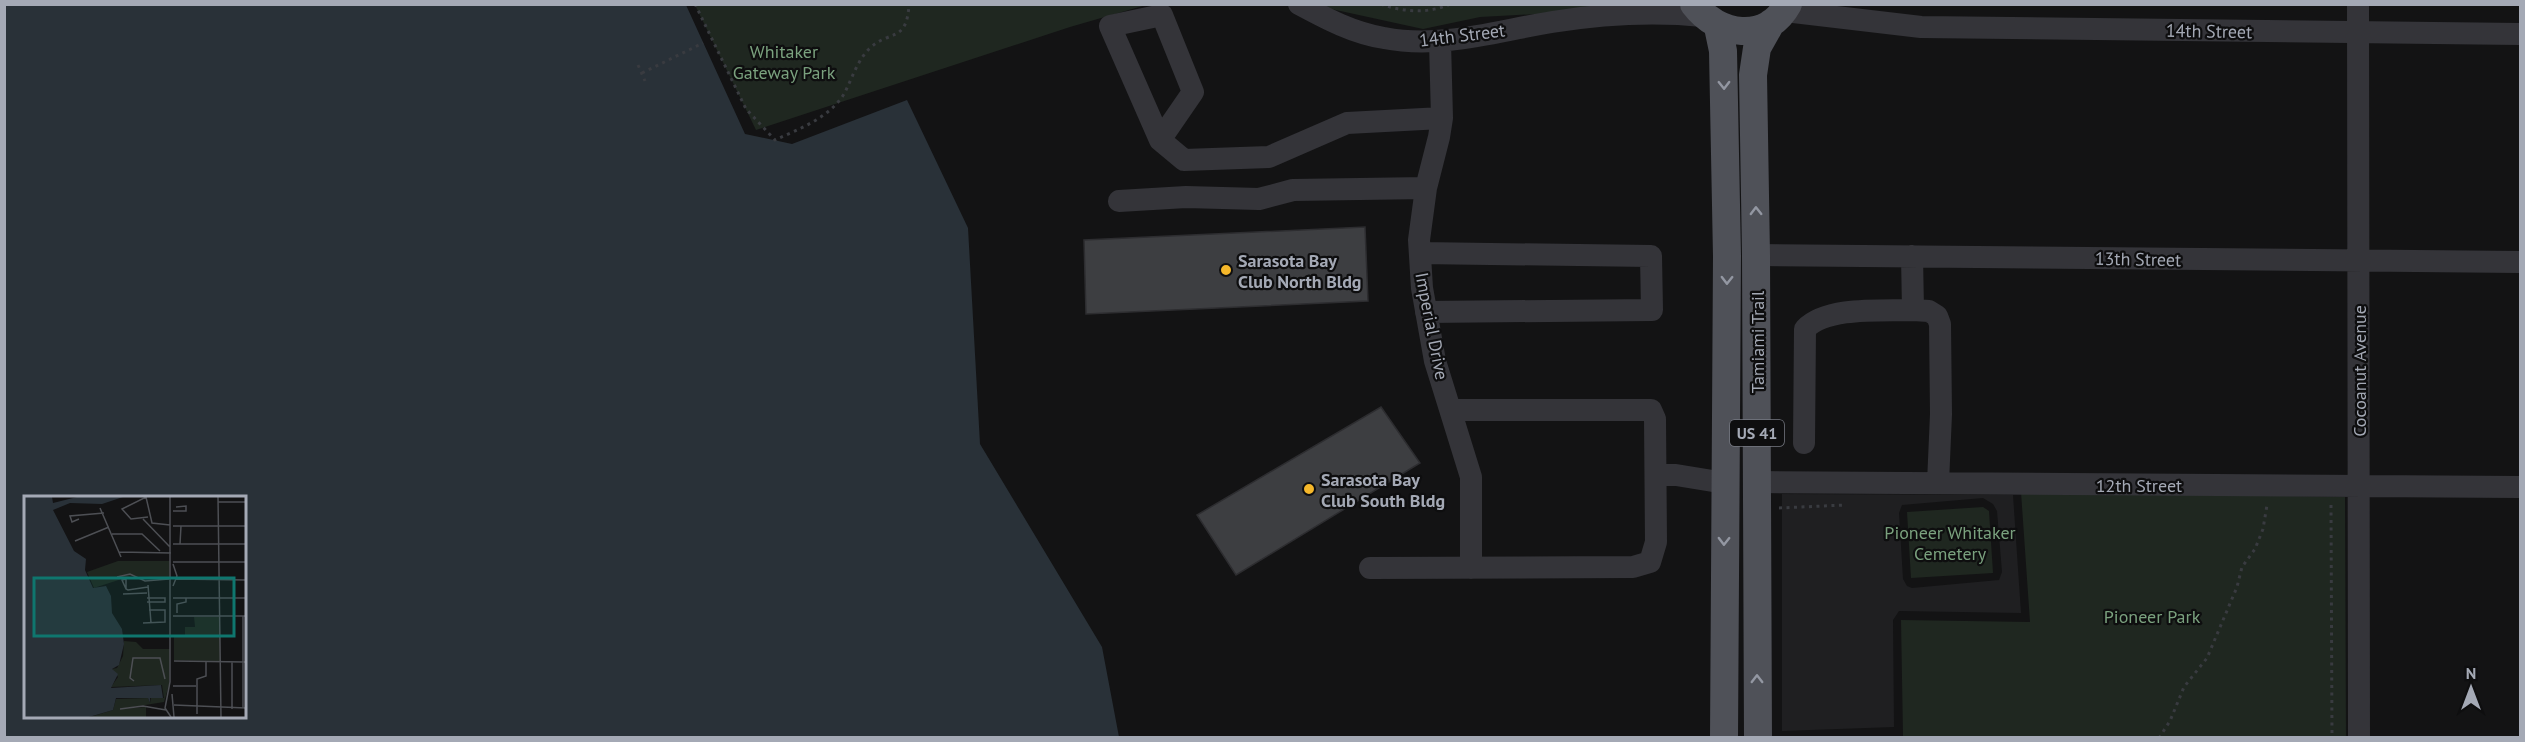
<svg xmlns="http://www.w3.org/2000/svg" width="2525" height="742" font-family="'PT Sans',sans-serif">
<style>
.built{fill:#1f1f21;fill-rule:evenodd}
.green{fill:#1f2720}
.water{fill:#293138;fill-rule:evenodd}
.building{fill:#3d3e41;stroke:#2d2d30;stroke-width:1.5}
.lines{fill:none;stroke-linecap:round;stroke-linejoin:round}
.path{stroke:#393b40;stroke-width:3;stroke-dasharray:3 4.5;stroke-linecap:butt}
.minor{stroke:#343439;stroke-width:22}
.major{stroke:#4f5158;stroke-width:28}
.oneway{stroke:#9397a2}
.poi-dot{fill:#f5b72a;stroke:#0e0e0f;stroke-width:2}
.labels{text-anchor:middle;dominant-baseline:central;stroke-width:4.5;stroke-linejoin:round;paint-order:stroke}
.shield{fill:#0e0e0f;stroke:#777a83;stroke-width:1.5}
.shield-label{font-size:16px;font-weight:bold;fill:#a4a9b5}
.street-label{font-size:18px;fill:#a4a9b5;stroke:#0e0e0f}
.park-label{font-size:18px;fill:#7aa17e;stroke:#0e0e0f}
.poi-label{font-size:18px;font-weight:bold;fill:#a4a9b5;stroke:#0e0e0f;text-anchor:start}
.inset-road{fill:none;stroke:#4d4f54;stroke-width:1.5}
.view{fill:#0f766e;fill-opacity:0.15;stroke:#0f766e;stroke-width:3}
.inset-edge{fill:none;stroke:#a4a9b5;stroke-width:3}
</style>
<rect width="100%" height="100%" fill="#131314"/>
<!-- built -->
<path class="built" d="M 1782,494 L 2013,495 L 2021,613 L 1899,611 L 1893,620 L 1894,727 L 1782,731 ZM 1983,498 L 1993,504 L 1997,511 L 2002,572 L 1999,580 L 1912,588 L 1907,586 L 1903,579 L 1899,513 L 1902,505 Z"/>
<!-- green -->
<path class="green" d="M 695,5 L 1146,5 L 1070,27 L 756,130 Z
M 1313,5 L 1706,5 L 1480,17 L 1423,29 Z
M 2021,492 L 2345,497 L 2346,737 L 1857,738 L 1903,736 L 1901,620 L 2030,622 Z
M 1983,507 L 1989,511 L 1993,573 L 1911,578 L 1907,512 Z"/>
<!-- water -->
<path class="water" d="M 4,5 L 686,5 L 745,134 L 792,144 L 907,100 L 968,228 L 980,444 L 1102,647 L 1119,737 L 5,737 ZM 26,498 L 244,498 L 244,716 L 26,716 Z"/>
<!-- building -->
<path class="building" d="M 1365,227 L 1368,301 L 1086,314 L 1084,240 Z
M 1381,407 L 1420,463 L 1236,575 L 1197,515 Z"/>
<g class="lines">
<!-- path -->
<path class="path" d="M 695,4 L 746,109 L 775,140 C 799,129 829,118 844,94 C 852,79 857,61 869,49 C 889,29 907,44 909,4
M 1381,4 C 1402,12 1429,14 1450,4
M 638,65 L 645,81
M 642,73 L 703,43
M 2331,505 L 2332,738
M 1779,508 L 1845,505
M 2159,738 L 2170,721 L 2184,687 L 2207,658 L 2237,587 L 2242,567 L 2255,549 L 2263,529 L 2267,505"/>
<!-- minor -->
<path class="minor" d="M 1299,4 C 1327,19 1353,33 1384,38 C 1441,49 1496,31 1552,22 C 1602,14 1653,11 1703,16
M 2358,4 L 2359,738
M 1785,11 L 1921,27 L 2520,34
M 1440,42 L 1442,118 L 1439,137 L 1426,188 L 1419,240 L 1422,288 L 1435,361 L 1471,477 L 1471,568
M 1160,140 L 1193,92 L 1162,15 L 1110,26 L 1160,140 L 1184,160 L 1269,157 L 1347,123 L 1442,118
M 1119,201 L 1186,197 L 1259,199 L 1293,190 L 1426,188
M 1420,253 L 1651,256 L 1652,310 L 1426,312
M 1756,255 L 2520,262
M 1913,310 L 1929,311 L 1937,316 L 1940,324 L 1941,414 L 1938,483
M 1804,443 L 1805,329 C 1827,306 1883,311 1913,310 L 1912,256
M 1656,475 L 1676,475 L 1725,483
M 1757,482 L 2520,487
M 1370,568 L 1633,567 L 1650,562 L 1656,542 L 1655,419 L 1651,410 L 1451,410"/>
<!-- major -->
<path class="major" d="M 1694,4 C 1718,36 1766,44 1788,4
M 1718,27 L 1723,51 L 1727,256 L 1724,738
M 1758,738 L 1756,255 L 1753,75 L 1757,48 L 1771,23"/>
</g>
<!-- one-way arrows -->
<defs><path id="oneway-chevron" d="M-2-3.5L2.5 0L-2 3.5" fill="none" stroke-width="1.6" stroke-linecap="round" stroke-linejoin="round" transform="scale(1.5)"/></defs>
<g class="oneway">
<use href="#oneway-chevron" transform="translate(1724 85) rotate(89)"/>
<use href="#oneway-chevron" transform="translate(1756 211) rotate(-91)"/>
<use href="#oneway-chevron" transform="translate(1727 280) rotate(91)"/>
<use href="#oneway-chevron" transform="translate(1724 541) rotate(91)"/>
<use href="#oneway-chevron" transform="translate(1757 679) rotate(-90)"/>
</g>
<!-- markers -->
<g class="poi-dot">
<circle cx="1226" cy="270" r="6"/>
<circle cx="1309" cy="489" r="6"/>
</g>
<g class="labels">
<!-- shield labels -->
<rect class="shield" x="1730" y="420" width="54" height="26" rx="4.5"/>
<g class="shield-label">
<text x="1757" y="433">US 41</text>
</g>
<!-- street labels -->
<g class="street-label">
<text transform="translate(2209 31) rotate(1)">14th Street</text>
<text transform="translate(1462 35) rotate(-7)">14th Street</text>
<text transform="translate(2138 259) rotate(1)">13th Street</text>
<text transform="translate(1432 326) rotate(79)">Imperial Drive</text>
<text transform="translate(1757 342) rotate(-90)">Tamiami Trail</text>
<text transform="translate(2359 371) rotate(-90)">Cocoanut Avenue</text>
<text x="2139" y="485">12th Street</text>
</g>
<!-- park labels -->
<g class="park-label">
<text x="784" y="51">Whitaker<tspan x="784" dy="21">Gateway Park</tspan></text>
<text x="1950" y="532">Pioneer Whitaker<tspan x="1950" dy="21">Cemetery</tspan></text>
<text x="2152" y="616">Pioneer Park</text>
</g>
<!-- poi labels -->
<g class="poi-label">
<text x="1238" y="260">Sarasota Bay<tspan x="1238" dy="21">Club North Bldg</tspan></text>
<text x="1321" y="479">Sarasota Bay<tspan x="1321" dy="21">Club South Bldg</tspan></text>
</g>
</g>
<!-- overview -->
<g transform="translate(24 496)">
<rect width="222" height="222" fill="#131314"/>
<path d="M 94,65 L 146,65 L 145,82 L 107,80 L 70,92 L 63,76 ZM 170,121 L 196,121 L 196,165 L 150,164 L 150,140 L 161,140 L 161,131 L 171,131 ZM 100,145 L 112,146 L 119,153 L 146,153 L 145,189 L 140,206 L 96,213 L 122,211 L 122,221 L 66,221 L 89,214 L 92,203 L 124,202 L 126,207 L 127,202 L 140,202 L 138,189 L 87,191 L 94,181 L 88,173 L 93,172 L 99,160 Z" fill="#1f2720"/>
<path d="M 0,1 L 28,1 L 29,7 L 53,1 L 99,1 L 78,8 L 46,7 L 29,14 L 50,55 L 62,63 L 61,74 L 69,92 L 82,90 L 87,100 L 88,117 L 98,133 L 100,148 L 95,169 L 88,173 L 94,178 L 87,192 L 137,189 L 139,202 L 126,202 L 126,207 L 124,202 L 92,202 L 89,214 L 65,221 L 0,221 Z" fill="#293138"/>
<path class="inset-road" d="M 146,1 L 146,186 L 141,212 L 147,221M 194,1 L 197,221M 194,6 L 222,6M 76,12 L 97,61M 149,15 L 162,15 L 162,10 L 152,11M 124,21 L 107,23 L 98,13 L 122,1 L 128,27 L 146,29M 55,23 L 48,26 L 46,20 L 80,17M 119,23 L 146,51M 149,30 L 222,30M 88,38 L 118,38 L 136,55M 51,45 L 85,31M 149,48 L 222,48M 156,48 L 157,30M 95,56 L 147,57M 149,66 L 222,66M 93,81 L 106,78 L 121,85 L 145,83M 152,83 L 222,84M 124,89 L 127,127M 149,90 L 153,80 L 149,68M 102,93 L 102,83 L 98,84 L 102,93 L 104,94 L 124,91M 99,98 L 123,97M 123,102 L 141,102 L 141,106 L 123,106M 149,102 L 222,102M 153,117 L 153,108 L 162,106 L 162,102M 149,120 L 222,120M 219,120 L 219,212M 119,127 L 141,126 L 141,114 L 125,114M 150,165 L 221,166M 208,166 L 208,213M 110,185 L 106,182 L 109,162 L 136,162 L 141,183M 149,190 L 172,190M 148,198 L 150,221M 150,209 L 222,212M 96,213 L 119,210 L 142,214M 173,218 L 173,183 L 182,180 L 182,166"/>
<path class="view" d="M 10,82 L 210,82 L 210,140 L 10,140 Z"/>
<rect width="222" height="222" class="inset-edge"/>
</g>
<!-- border -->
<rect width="2525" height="742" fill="none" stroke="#a4a9b5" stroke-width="12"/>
<!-- north arrow -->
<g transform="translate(2471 688)" stroke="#0e0e0f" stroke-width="4.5" paint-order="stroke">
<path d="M0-4.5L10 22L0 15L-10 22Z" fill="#a4a9b5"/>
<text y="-9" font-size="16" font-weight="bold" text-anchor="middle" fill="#a4a9b5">N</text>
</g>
</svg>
